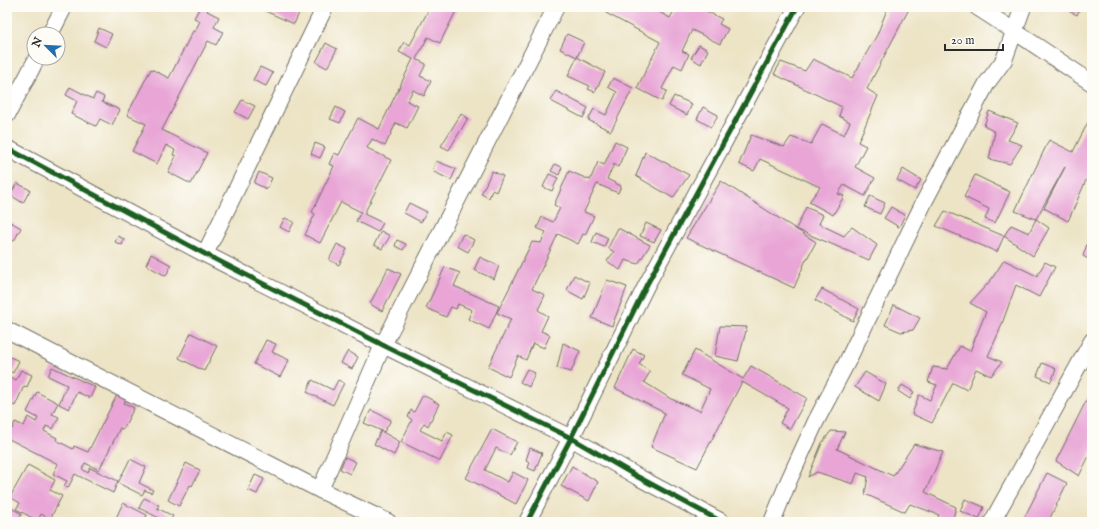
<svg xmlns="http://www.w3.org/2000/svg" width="1099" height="529" font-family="'IM FELL English',serif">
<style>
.building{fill:#e8a5d6}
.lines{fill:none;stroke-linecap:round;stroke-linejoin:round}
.street-casing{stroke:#6f6c61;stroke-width:18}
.street{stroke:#fff;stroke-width:16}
.cycleway-casing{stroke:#fdfcf7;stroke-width:8}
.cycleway{stroke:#1b5e20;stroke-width:5}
</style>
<rect width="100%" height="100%" fill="#fdfcf7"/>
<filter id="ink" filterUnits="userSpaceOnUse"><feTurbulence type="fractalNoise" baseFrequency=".025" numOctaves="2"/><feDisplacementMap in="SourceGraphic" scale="8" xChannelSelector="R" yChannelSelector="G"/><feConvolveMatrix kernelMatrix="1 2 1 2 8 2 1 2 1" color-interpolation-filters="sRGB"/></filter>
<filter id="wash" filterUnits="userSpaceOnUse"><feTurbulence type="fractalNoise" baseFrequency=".012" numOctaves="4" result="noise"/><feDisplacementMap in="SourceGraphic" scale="16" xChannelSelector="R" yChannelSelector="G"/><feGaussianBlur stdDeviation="0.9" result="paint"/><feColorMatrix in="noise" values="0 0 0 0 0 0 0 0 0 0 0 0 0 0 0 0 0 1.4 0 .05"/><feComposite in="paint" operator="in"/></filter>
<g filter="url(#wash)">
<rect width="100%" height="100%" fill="#ede4c6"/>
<g id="blocks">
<!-- building -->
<path class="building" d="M 196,7 L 209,7 L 207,11 L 219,17 L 214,27 L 223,32 L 216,45 L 208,41 L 162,130 L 207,153 L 191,184 L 168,172 L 176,156 L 173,155 L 175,150 L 166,145 L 157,164 L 132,151 L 146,124 L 127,115 L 151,69 L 169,78 L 193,31 L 195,31 L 200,21 L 194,18 L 199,9 Z
M 264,7 L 296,7 L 301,9 L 294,24 L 263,10 Z
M 430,7 L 458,7 L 440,43 L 428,37 L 416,59 L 426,64 L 420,76 L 431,81 L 424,96 L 413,90 L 407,101 L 418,106 L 407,128 L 396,123 L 385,146 L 372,139 L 367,148 L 391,160 L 364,214 L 383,223 L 378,232 L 356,221 L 361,212 L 341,202 L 320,243 L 305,235 L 315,214 L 312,212 L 334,166 L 329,164 L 334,153 L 339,155 L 358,118 L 379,129 L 413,59 L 399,52 L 404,42 L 410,45 Z
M 609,7 L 624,8 L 625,7 L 650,7 L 670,18 L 676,7 L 698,7 L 722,19 L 719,24 L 728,29 L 720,44 L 692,30 L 682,51 L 689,54 L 682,69 L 674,65 L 662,89 L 667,91 L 662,101 L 637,88 L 660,42 L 606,13 Z
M 888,7 L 910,7 L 867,89 L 878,96 L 858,142 L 866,146 L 855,167 L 875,178 L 865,196 L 844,185 L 838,194 L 844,196 L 833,215 L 809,202 L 820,187 L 760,159 L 754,171 L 739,164 L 751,135 L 784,147 L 791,137 L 811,144 L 822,124 L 844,135 L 850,122 L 839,116 L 842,107 L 774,74 L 781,62 L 805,71 L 813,59 L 852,78 L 877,35 Z
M 1061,7 L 1081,7 L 1077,15 Z
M 99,28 L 112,34 L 106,47 L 94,41 Z
M 567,34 L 584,42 L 577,57 L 560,49 Z
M 326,43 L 337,49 L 327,68 L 316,62 Z
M 699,45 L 708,50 L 701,64 L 691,58 Z
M 577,57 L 605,72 L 595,92 L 588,89 L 590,86 L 568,76 Z
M 260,67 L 273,73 L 266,86 L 253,80 Z
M 613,78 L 633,88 L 611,131 L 588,120 L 594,109 L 606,115 L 617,92 L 608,87 Z
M 70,87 L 93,99 L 96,93 L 104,97 L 102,102 L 120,110 L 112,125 L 100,119 L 96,126 L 71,114 L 77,101 L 66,95 Z
M 556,91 L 588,108 L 583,118 L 551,101 Z
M 674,96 L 692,104 L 687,115 L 669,106 Z
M 242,100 L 255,106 L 248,119 L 235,112 Z
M 336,107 L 345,112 L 340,123 L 330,119 Z
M 703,107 L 718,115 L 711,127 L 697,119 Z
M 989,111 L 1018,123 L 1008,140 L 1022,145 L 1010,164 L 989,159 L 995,132 L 984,126 Z
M 461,114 L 468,118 L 449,150 L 441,146 Z
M 1092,114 L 1092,167 L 1068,221 L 1044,208 L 1065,167 L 1036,219 L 1015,211 L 1049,140 L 1073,152 Z
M 615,141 L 627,147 L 618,167 L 614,164 L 607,179 L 621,186 L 618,193 L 597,184 L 584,212 L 594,216 L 585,235 L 583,234 L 578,244 L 558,234 L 532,289 L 545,295 L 538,310 L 548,316 L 541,331 L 550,335 L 544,348 L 533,343 L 526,360 L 518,356 L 509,377 L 488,367 L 511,319 L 497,313 L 532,242 L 541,243 L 546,232 L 537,228 L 542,217 L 553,222 L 560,208 L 554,205 L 569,171 L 590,180 L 598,162 L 604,165 Z
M 315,143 L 325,147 L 320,158 L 311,154 Z
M 645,152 L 689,175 L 673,198 L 636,176 Z
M 436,161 L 456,169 L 451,180 L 432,171 Z
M 555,164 L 562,167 L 559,175 L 551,171 Z
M 903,169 L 921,180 L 915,190 L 897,180 Z
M 492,171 L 503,176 L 496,192 L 492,190 L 489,198 L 481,194 Z
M 259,172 L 272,178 L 267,189 L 254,183 Z
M 549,174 L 558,178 L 552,191 L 543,187 Z
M 975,175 L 1010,192 L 995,223 L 985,219 L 989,209 L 964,197 Z
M 721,181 L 816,242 L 805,262 L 794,288 L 686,238 Z
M 17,183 L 30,190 L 23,203 L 10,195 Z
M 870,196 L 885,203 L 880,214 L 865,207 Z
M 409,203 L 427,212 L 421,222 L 404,213 Z
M 806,207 L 823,215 L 819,224 L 844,236 L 852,227 L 877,245 L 869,260 L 796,229 Z
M 891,207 L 905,215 L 899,227 L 884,218 Z
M 945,211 L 1004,236 L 997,252 L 936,226 Z
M 285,218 L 294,222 L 289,232 L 280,227 Z
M 1036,219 L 1049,228 L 1033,256 L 1004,236 L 1011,225 L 1029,233 Z
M 7,220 L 21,228 L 14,241 L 7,237 Z
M 646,223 L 661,230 L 654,242 L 640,236 Z
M 618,228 L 650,245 L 638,264 L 625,260 L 620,270 L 607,261 L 614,252 L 608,248 Z
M 381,231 L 390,236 L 382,249 L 374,245 Z
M 596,232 L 608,238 L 604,247 L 592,242 Z
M 463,234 L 474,240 L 468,252 L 457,246 Z
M 118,236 L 124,239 L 122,245 L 115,242 Z
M 1089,238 L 1092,239 L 1092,261 L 1083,256 Z
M 397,240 L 406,244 L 403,250 L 395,246 Z
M 337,244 L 347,249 L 339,265 L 329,260 Z
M 151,254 L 171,265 L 166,276 L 146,265 Z
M 480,257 L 499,266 L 494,279 L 474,270 Z
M 1004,260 L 1037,276 L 1045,262 L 1055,267 L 1039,297 L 1016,285 L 999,332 L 988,356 L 1002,362 L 991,376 L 976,369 L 967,390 L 953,383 L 932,423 L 912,414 L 919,395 L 930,400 L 937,385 L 928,382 L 933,367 L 947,369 L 960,346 L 970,351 L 986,312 L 970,303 L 991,280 Z
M 445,267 L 460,273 L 454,286 L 499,306 L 489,329 L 468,319 L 472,310 L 458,304 L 456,309 L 451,307 L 446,317 L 426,308 Z
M 388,268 L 401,274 L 382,311 L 370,304 Z
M 574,275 L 590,283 L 583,299 L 568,291 L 567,290 Z
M 607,280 L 627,287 L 612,326 L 592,318 Z
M 822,289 L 859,309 L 853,321 L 815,300 Z
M 894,305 L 920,318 L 913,330 L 901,332 L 885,325 Z
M 720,326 L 747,327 L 738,361 L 715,356 Z
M 191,333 L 217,346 L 204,371 L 179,358 Z
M 266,340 L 276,344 L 272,352 L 289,360 L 280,377 L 254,364 Z
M 563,343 L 580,351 L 571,372 L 557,368 Z
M 633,349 L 644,355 L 639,364 L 650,372 L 644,382 L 671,399 L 700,411 L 710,389 L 682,375 L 695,350 L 743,379 L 751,366 L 807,398 L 790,429 L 780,423 L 788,408 L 742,382 L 697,468 L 651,447 L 665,413 L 615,388 Z
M 348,351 L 358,357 L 352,369 L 341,363 Z
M 8,356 L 19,361 L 13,373 L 7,370 Z
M 1042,363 L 1056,369 L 1051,382 L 1037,376 Z
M 52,367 L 95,387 L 90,398 L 77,392 L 69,409 L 59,404 L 67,385 L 48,376 Z
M 527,369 L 535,373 L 529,387 L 520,382 Z
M 21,370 L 32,375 L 27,387 L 24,386 L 15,406 L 7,402 L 7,384 L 10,377 L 16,380 Z
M 865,372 L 886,384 L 879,401 L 855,387 Z
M 312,380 L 333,390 L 338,380 L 344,383 L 333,405 L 307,392 Z
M 902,385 L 914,392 L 910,399 L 898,391 Z
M 37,392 L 58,403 L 52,414 L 59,417 L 53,429 L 46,426 L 44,431 L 57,438 L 56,440 L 73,449 L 74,446 L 88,452 L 117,395 L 126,399 L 124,403 L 134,408 L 123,429 L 120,428 L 99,470 L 85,463 L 82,469 L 88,473 L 90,468 L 118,481 L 113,493 L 75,474 L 68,488 L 64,486 L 67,481 L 53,474 L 58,464 L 7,438 L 7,426 L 12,429 L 15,422 L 24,426 L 28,417 L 36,422 L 38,418 L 27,412 Z
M 423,395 L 439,404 L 428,426 L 424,423 L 420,430 L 442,441 L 447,432 L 453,435 L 440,461 L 401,442 L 412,420 L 408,417 L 411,410 L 414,412 Z
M 1088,397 L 1092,399 L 1092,450 L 1079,476 L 1056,461 Z
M 371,410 L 391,420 L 384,432 L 364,423 Z
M 492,429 L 517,442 L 510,455 L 496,448 L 485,470 L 508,482 L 513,472 L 528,480 L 516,504 L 466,478 Z
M 381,431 L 400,442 L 394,455 L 374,444 Z
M 831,431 L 845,432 L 837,449 L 893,476 L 914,444 L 943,452 L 925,492 L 956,507 L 952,522 L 936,522 L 939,515 L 910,504 L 905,512 L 865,494 L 868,477 L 857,473 L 853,484 L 817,472 L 808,477 L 822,443 Z
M 530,448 L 542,453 L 535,471 L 528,468 L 530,462 L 526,460 Z
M 345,457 L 356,462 L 350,474 L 340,469 Z
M 130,459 L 146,467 L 139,483 L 153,490 L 151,493 L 145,490 L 142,495 L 118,483 Z
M 186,463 L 200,470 L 192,486 L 190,485 L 179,506 L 168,500 Z
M 28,465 L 55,480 L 50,490 L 62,496 L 50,519 L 41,514 L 38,521 L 16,509 L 20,503 L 10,497 Z
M 572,466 L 598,482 L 589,501 L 561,486 Z
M 1047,473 L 1067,483 L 1048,522 L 1022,522 Z
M 255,475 L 264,479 L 257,494 L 248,490 Z
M 144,498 L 159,505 L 157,508 L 173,516 L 169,522 L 167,522 L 139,508 Z
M 965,499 L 984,507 L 979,519 L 960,511 Z
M 123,503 L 147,515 L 144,522 L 119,522 L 115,520 Z
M 7,506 L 22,514 L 17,522 L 7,522 Z"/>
</g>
</g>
<g filter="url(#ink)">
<use href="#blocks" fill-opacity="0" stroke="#6f6c61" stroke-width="1"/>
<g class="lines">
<!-- street casing -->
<g class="street-casing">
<path id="street" d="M 977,7 L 1014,31 L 1092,83
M 50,34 L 64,7
M 7,115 L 37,58
M 7,148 L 205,254 L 383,345 L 571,438 L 638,477 L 722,522
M 205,254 L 325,7
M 7,330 L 320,490 L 388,522
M 320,490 L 383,345 L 556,7
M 527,522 L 571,438 L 646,286 L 797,7
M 772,522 L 789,480 L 816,421 L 847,362 L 925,200 L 987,83 L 1004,60 L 1023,7
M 992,522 L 1092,341"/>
</g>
<!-- street -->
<use href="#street" class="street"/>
<!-- cycleway casing -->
<g class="cycleway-casing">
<path id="cycleway" d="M 7,148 L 205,254 L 383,345 L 571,438 L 638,477 L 722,522
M 527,522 L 571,438 L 646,286 L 797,7"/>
</g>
<!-- cycleway -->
<use href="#cycleway" class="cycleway"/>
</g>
</g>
<!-- margin -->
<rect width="1099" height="529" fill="none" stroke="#fdfcf7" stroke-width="24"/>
<!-- north arrow -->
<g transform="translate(46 46) rotate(294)"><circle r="19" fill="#fdfcf7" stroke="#a9a8a5"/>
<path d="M0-3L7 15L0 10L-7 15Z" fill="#1f6fb2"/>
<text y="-6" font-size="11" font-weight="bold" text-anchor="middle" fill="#2b2b2b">N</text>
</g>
<!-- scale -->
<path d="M945 44v6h58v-6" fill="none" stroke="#2b2b2b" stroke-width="2"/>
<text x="951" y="44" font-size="12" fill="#2b2b2b" stroke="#fdfcf7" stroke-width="3" paint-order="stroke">20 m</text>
</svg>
